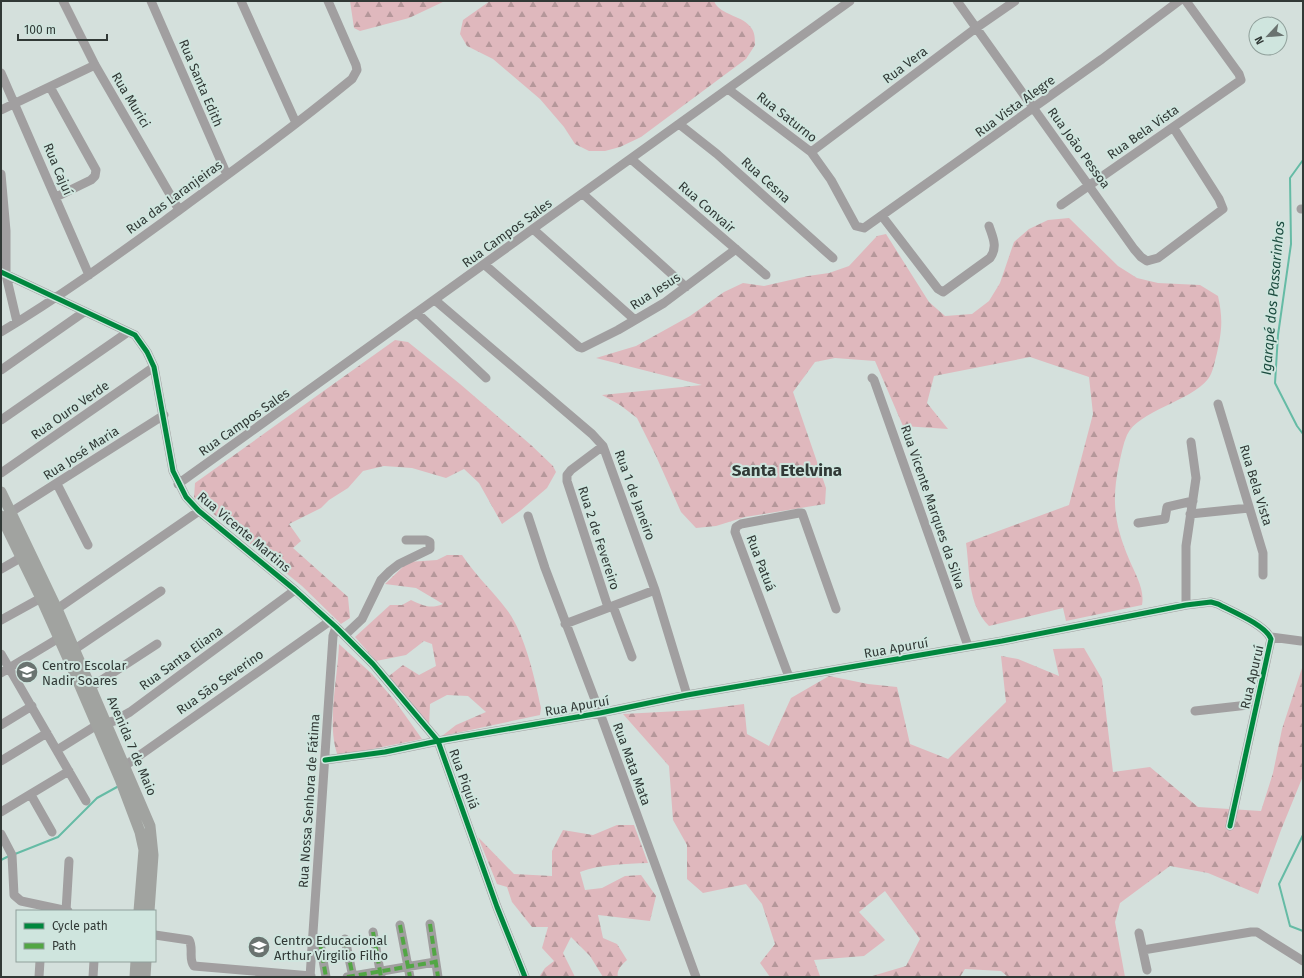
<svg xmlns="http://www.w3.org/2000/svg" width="1304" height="978" font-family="'Fira Sans',sans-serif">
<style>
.forest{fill:url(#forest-firs)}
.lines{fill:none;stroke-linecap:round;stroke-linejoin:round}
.stream{stroke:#65bba5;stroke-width:2}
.minor{stroke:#a19fa0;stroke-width:9}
.major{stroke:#a1a3a0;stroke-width:11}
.quiet{stroke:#52a644;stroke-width:4;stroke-dasharray:8 4;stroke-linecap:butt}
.cycleway-casing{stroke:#cfe5de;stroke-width:8}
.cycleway{stroke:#00873e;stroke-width:5}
.labels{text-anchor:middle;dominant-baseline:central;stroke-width:4;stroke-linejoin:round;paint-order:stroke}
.street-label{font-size:13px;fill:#313936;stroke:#cfe5de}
.poi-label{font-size:13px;fill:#313936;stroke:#cfe5de;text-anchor:start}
.water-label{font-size:14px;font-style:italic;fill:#1c4c3f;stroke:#cfe5de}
.district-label{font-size:17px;font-weight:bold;fill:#313936;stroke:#cfe5de}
</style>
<defs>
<pattern id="forest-firs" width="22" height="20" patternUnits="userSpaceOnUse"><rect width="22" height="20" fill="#dfb8bd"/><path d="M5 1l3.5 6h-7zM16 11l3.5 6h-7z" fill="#b5979a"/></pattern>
</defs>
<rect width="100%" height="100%" fill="#d4e0dc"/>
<!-- forest -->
<path class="forest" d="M 350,1 L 445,1 L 409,18 L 360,31 L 354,28 Z
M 490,1 L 714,1 C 720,16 744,15 752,29 C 755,33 755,41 755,45 L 746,59 L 641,137 L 620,147 L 605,151 L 589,151 L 575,144 L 564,127 L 540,99 L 493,59 L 467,46 L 460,34 L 463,20 Z
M 1069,218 L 1118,266 L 1137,278 L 1158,283 L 1200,285 L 1218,296 C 1223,319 1222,330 1217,353 C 1215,360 1213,373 1208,379 C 1191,401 1138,411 1127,435 C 1123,444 1121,455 1119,465 C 1111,501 1115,526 1129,559 C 1135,574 1145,589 1142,605 L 1066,621 L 1063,608 L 989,626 C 967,604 970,571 966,543 L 1069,505 L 1093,414 L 1089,377 L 1030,357 L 934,376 L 927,403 L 948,429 L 903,426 L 875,361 L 835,358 L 815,362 L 793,392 L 826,488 L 825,504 L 745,517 L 716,526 L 696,528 L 681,512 L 656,456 L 637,418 L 620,405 L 602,395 L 702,385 L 596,358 L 636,346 L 690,316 L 724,292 L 743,283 L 764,286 L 808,276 L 829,273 L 849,266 L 877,236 L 886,234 L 929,302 L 945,316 L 972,314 L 989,301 L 1000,283 L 1014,242 L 1029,229 L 1048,220 Z
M 395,340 L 408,342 L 460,384 L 531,445 L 553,466 L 556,472 L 547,488 L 520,511 L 502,524 L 479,483 L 464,469 L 446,478 L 412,468 L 384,466 L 363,471 L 348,488 L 329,500 L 321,508 L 289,524 L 301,541 L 293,548 L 348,597 L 350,618 L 341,624 L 302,586 L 194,498 L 195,483 Z
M 447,555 L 462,555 C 475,575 493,591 507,610 C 525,634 535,679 541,708 L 540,715 L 442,736 L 456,725 L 486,712 L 468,696 L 447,695 L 430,704 L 429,726 L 389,676 L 403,665 L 419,675 L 436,666 L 432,644 L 424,641 L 406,655 L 376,661 L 355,637 L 390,605 L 402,605 L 411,600 C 424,606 430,609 443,604 L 416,588 L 385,584 L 408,562 L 437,560 Z
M 339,644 L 372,674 L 395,701 L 422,739 L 338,756 C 326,726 338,677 339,644 Z
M 1084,648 L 1102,679 L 1113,772 L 1150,767 L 1198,807 L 1261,811 L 1273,773 L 1282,729 L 1303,665 L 1303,776 L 1281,830 L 1258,894 L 1208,873 L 1170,866 L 1120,903 L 1115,922 L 1125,977 L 1008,977 L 1001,971 L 965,969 L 960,977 L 869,977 L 906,966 L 920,939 L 885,891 L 859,912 L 885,940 L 864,956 L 814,960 L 820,976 L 770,977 L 760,963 L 775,944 L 762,904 L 746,884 L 703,893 L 687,879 L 687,845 L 673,820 L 669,766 L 623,714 L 698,710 L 744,704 L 747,734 L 769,746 L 791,698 L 829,676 L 868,684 L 897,687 L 910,744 L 948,759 L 1006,702 L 1001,656 L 1018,659 L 1059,676 L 1053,649 Z
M 617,825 L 634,825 L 648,863 C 624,864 602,864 580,872 L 585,890 L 602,888 L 625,876 L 641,875 L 656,896 L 650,921 L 598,915 L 603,938 L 617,944 L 627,960 C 622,964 616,971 618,977 L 603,977 L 590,956 L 571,937 L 563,953 L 575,977 L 539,977 L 545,968 L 554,961 L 542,948 L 548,927 L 532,927 L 512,902 L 507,887 L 497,884 L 478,837 L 514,874 L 552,876 L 552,851 L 563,830 L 593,835 Z"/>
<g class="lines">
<!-- stream -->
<path class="stream" d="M 1303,160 L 1290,178 L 1291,244 L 1278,335 L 1275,383 L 1297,426 L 1303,434
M 1303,835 L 1279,884 L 1290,926 L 1303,931
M 15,854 L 58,837 L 97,798 L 117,787
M 1,860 L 9,856"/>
<!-- minor -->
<path class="minor" d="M 63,1 L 95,65 L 179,210
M 151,1 L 227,175
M 241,1 L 296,123
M 957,1 L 1134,249 L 1141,257 L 1147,261 L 1158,258 L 1223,209 L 1219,199 L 1173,127
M 1,73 L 89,275
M 50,87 L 96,170 L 95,176 L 91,180 L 56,197
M 728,89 L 811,152 L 831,180 L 856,226 L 864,228 L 1102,59 L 1179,1
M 1,110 L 95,65
M 679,124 L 717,154 L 833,258
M 811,152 L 976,28 L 1015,1
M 631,159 L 766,275
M 1,174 L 6,231 L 6,275 L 17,322
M 583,194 L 686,287
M 1061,205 L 1241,80 L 1239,74 L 1186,1
M 1301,209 L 1303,209
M 882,216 L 938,289 L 943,292 L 990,258 C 998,247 993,238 989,226
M 533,229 L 635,320
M 485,265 L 579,347 L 582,348 L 618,330 L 664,303 L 736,249
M 1,272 L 135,335 L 147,352 L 154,367 L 173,471 L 186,497 L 199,511 L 295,590 L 336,627 L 373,664 L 438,741 L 497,907 L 525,977
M 436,301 L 592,434 L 603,446 L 655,590 L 687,695
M 418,314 L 486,378
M 1,332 C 63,295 120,253 178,211 C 237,168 296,125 352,79 L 357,70 L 356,65 L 328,1
M 1,370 L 84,312
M 872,378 L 874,380 L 968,646
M 1218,404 L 1263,553 L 1263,575
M 1,420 L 128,332
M 603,446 L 571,470 L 567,475 L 567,481 L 608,607
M 1,473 L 154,367
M 57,484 L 88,545
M 178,484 L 850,1
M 11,512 L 164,415
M 1190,514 L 1249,508
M 528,516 L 545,568 L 600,713 L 696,977
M 1138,523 L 1165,519 L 1167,507 L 1193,501
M 1,569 L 22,557
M 1186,605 L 1186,546 L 1196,478 L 1191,442
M 613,606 L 632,657
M 57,609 L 199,511
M 1,620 L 41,598
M 565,624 L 655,590
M 345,635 L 362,619 L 381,580 L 390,571 L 399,564 L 430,549 L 430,542 L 426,540 L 406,540
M 1271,637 L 1301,641
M 75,649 L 161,591
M 1,654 L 86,801
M 1,673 L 59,638
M 789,677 L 735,532 L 736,527 L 741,524 L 799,513 L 802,513 L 836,609
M 91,687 L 157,644
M 1195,711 L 1257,704
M 1,725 L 32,706
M 57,750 L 97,725 L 114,721 L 130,712 L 295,590
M 325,760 L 385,752 L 438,741 L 600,713 L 687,695 L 1002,641 L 1186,605 L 1211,602 L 1218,604 C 1231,611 1266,625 1271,639 L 1230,826
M 1,761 L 47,733
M 126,765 L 330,621
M 31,795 L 52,832
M 1,812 L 69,771
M 1,834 L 12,855 L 14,895 L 21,901 L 68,911
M 66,911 L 69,861
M 430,924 L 438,977
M 400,925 L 410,977
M 373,932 L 381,976
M 1139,933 L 1147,970
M 155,935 L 189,940 C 194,948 188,959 194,966 L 311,976
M 345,939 L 353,977
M 320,943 L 326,977
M 1143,950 L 1251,932 L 1257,932 L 1303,961
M 39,977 L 40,961
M 93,977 L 94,961
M 310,977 L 333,636 L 336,627
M 347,977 L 435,962"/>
<!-- major -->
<path class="major" d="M 1,492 L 57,609 L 150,826 L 153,855 L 149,911
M 1,516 L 41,598 L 74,672 L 120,779 L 140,832 L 144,850 L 139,911
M 135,977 L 136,961
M 145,977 L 146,961"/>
<!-- quiet -->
<path class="quiet" d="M 430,924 L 438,977
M 400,925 L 410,977
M 373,932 L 381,977
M 345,939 L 353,977
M 320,943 L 326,977
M 347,977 L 435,962"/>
<!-- cycleway casing -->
<g class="cycleway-casing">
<path id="cycleway" d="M 1,272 L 135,335 L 147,352 L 154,367 L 173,471 L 186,497 L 199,511 L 295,590 L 336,627 L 373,664 L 438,741 L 497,907 L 525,977
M 325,760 L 385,752 L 438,741 L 600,713 L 687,695 L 1002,641 L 1186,605 L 1211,602 L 1218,604 C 1231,611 1266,625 1271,639 L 1230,826"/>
</g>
<!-- cycleway -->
<use href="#cycleway" class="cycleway"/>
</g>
<!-- icons -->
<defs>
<g id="school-disc" transform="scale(1.15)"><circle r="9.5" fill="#6a7370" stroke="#cfe5de"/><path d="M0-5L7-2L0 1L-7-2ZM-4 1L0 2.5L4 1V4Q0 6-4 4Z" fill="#fff"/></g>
</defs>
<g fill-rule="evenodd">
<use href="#school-disc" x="27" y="672"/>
<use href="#school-disc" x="259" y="947"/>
</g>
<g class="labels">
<!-- street labels -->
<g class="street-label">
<text transform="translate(905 65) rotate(-37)">Rua Vera</text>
<text transform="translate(201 83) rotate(67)">Rua Santa Edith</text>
<text transform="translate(131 100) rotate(59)">Rua Murici</text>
<text transform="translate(1015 106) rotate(-36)">Rua Vista Alegre</text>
<text transform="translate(787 117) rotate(38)">Rua Saturno</text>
<text transform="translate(1143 132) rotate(-35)">Rua Bela Vista</text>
<text transform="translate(1079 148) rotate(54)">Rua João Pessoa</text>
<text transform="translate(58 169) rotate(67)">Rua Cajuí</text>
<text transform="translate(766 180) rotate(42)">Rua Cesna</text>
<text transform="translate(174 197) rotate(-36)">Rua das Laranjeiras</text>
<text transform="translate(707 207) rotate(41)">Rua Convair</text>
<text transform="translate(507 233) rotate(-36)">Rua Campos Sales</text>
<text transform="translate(655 291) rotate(-33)">Rua Jesus</text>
<text transform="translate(70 410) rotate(-35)">Rua Ouro Verde</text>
<text transform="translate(244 422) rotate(-35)">Rua Campos Sales</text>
<text transform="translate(81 453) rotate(-33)">Rua José Maria</text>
<text transform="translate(1256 485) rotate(73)">Rua Bela Vista</text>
<text transform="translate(635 495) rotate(70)">Rua 1 de Janeiro</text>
<text transform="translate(933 507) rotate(71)">Rua Vicente Marques da Silva</text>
<text transform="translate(244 532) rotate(40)">Rua Vicente Martins</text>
<text transform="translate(599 538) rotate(72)">Rua 2 de Fevereiro</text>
<text transform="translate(761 563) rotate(69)">Rua Patuá</text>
<text transform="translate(896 648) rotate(-10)">Rua Apuruí</text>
<text transform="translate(181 658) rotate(-36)">Rua Santa Eliana</text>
<text transform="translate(1252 677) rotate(-77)">Rua Apuruí</text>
<text transform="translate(220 682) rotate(-35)">Rua São Severino</text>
<text transform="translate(577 706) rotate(-10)">Rua Apuruí</text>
<text transform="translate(132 746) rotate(67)">Avenida 7 de Maio</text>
<text transform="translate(632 764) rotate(70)">Rua Mata Mata</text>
<text transform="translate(464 779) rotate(70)">Rua Piquiá</text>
<text transform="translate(309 801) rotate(-86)">Rua Nossa Senhora de Fátima</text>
</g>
<!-- poi labels -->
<g class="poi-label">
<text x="42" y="665">Centro Escolar<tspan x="42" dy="15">Nadir Soares</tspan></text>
<text x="274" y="940">Centro Educacional<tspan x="274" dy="15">Arthur Virgilio Filho</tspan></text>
</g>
<!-- water labels -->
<g class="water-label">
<text transform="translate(1273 298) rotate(-85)">Igarapé dos Passarinhos</text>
</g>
<!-- district labels -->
<g class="district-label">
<text x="787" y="470">Santa Etelvina</text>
</g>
</g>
<!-- border -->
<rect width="1304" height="978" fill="none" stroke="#313936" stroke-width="4"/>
<!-- legend -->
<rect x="16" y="910" width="140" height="52" fill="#cfe5de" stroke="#90a09b"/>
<rect x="24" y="923" width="20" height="6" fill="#00873e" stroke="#90a09b"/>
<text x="52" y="930" font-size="12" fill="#313936">Cycle path</text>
<rect x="24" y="943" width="20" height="6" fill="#52a644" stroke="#90a09b"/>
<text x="52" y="950" font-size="12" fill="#313936">Path</text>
<!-- north arrow -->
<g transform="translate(1268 36) rotate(244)"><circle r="19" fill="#cfe5de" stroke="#90a09b"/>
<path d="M0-3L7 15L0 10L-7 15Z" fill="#6a7370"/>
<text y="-6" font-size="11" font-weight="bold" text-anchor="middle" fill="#313936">N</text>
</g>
<!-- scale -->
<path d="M18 34v6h89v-6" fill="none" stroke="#313936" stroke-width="2"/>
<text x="24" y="34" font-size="12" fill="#313936" stroke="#cfe5de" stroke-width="3" paint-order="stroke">100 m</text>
</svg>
